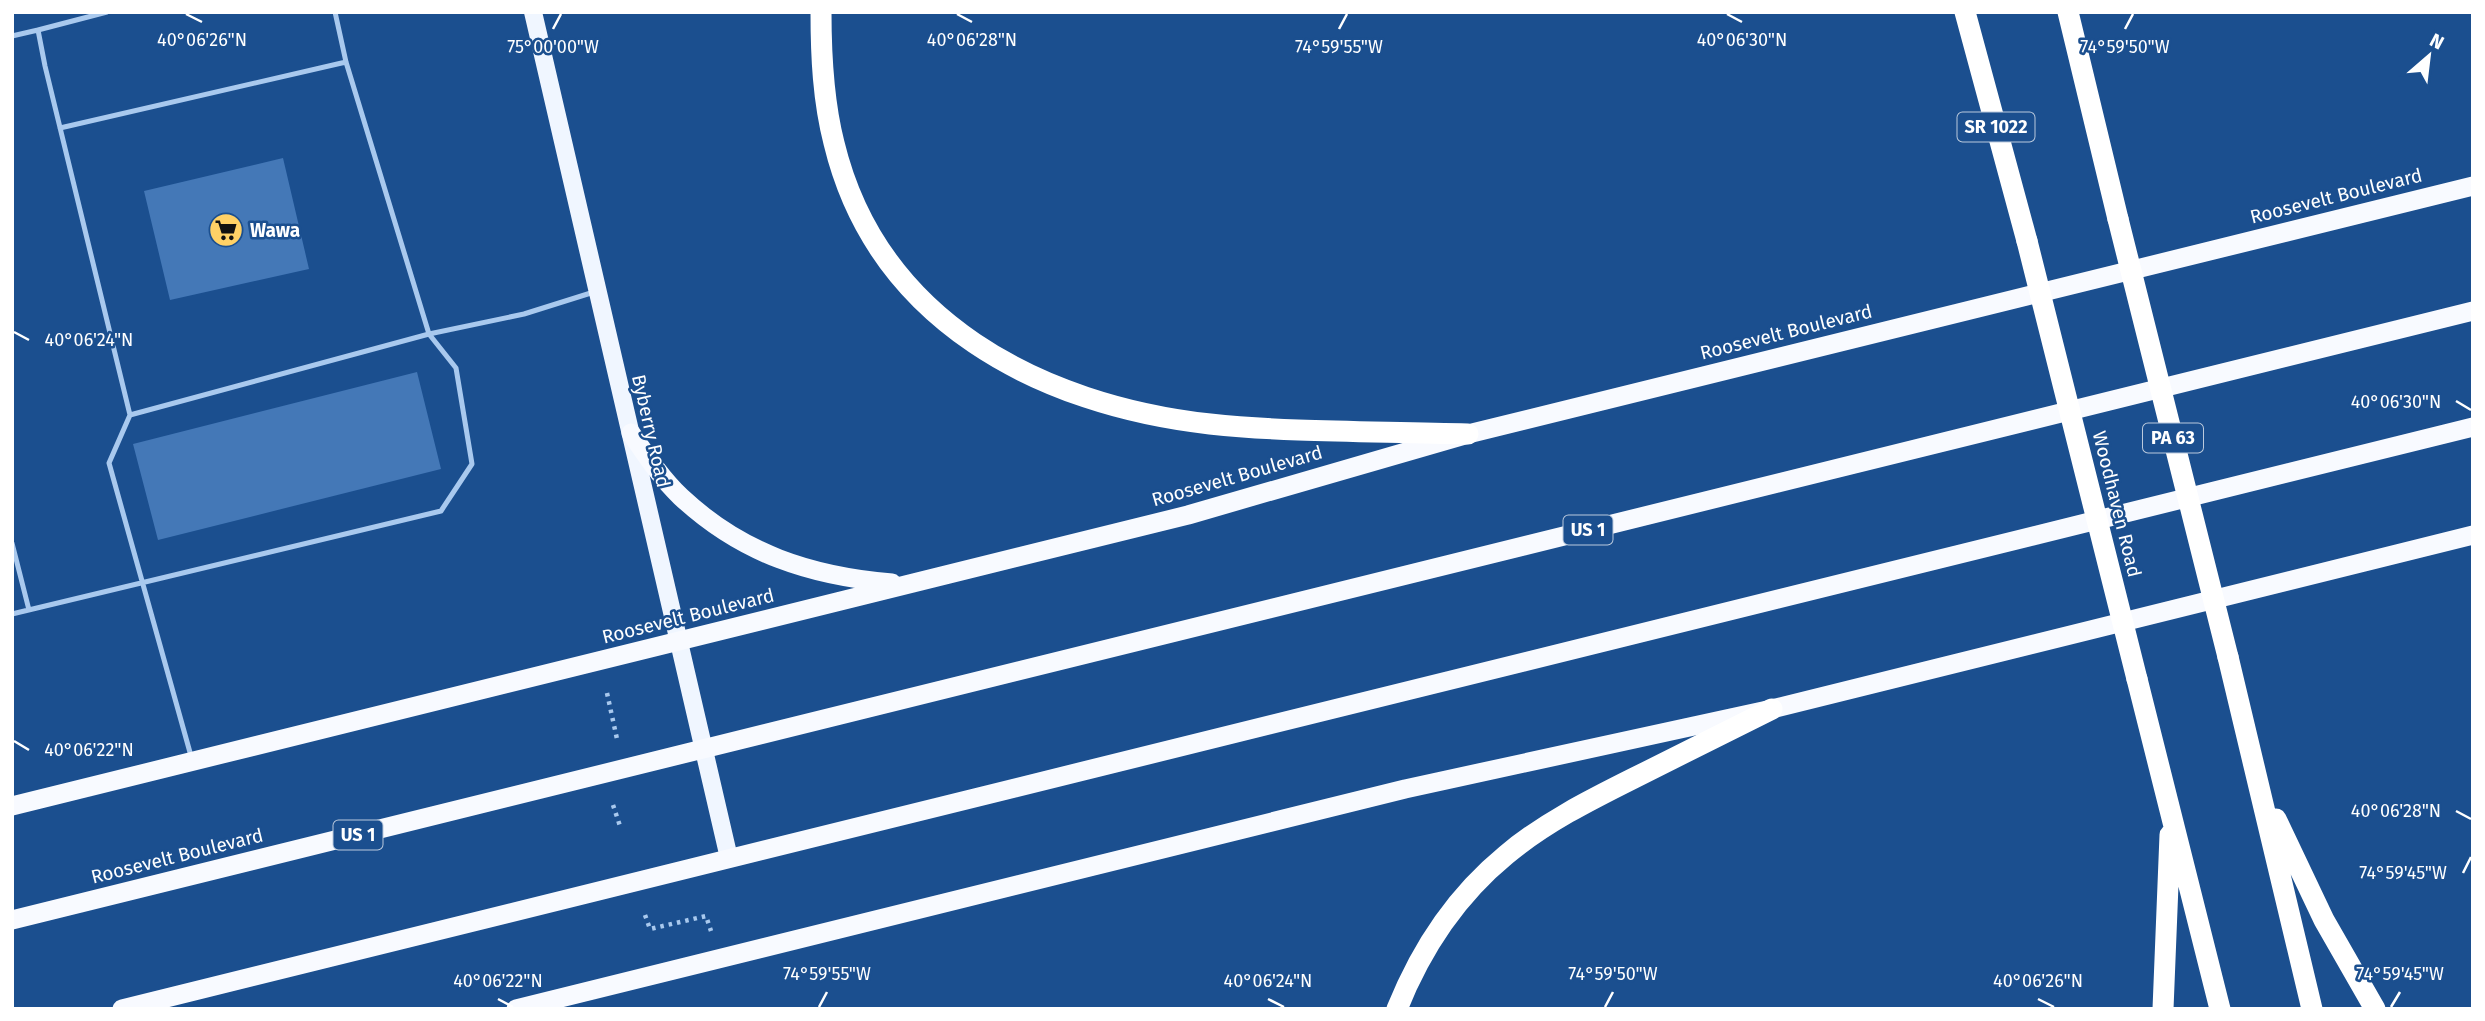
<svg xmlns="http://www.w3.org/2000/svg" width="2485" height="1021" font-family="'Fira Sans',sans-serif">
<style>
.building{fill:#4478b7}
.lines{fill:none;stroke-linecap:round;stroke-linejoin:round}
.path{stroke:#a9c9ee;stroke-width:4.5;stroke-dasharray:3.5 5;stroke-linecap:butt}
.service{stroke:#a9c9ee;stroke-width:5}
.primary{stroke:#f0f6ff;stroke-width:18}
.trunk{stroke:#f8faff;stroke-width:19}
.motorway{stroke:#fff;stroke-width:21}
.motorway-bridge{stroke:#fff;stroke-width:21}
.ticks{fill:none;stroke:#fff;stroke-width:2.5}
.labels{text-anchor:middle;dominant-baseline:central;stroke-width:5;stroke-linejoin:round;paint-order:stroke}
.shield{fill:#1b4f8f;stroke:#bbcadd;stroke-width:2}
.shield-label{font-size:18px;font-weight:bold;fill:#fff}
.street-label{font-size:19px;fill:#fff;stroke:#1b4f8f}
.poi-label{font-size:19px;font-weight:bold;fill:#fff;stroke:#1b4f8f;text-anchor:start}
.ticks-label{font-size:18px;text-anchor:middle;fill:#fff;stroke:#1b4f8f;stroke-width:5;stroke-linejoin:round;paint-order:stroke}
</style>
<rect width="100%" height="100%" fill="#1b4f8f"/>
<!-- building -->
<path class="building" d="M 283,158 L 309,269 L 170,300 L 144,191 Z
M 417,372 L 441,469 L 158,540 L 133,444 Z"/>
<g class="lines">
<!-- path -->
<path class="path" d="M 607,693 L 617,739
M 613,805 L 621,829
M 645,915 L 650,929 L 706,916 L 711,931"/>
<!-- service -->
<path class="service" d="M 107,12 L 38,30 L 45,66 L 130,415 L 429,334 L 346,62 L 335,12
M 12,36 L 38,30
M 60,128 L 346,62
M 130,415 L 109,463 L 191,756
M 12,543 L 29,610
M 12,614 L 441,511 L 472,464 L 456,368 L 429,334 L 524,314 L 594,292"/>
<!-- primary -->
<path class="primary" d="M 533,12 L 729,858"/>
<!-- trunk -->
<path class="trunk" d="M 631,433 C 646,455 661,478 681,497 C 742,554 811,576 892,583
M 12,806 L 1188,515 L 1468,434 L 2473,186
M 12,920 L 2473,311
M 122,1009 L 2473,427
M 516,1009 L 1405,789 L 1772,709 L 2473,535"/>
<!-- motorway -->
<path class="motorway" d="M 821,12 C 821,56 823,100 834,143 C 877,321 1040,405 1210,424 C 1295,433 1383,431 1468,434
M 1965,12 L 2027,241
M 2068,12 L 2118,219
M 2228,657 L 2312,1009
M 2137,679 L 2220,1009
M 2276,819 L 2324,920 L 2375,1009
M 1397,1009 C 1421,949 1456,896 1506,855 C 1544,823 1590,800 1634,778 C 1680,755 1726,732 1772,709
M 2163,1009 L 2170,835"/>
<!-- motorway-bridge -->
<path class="motorway-bridge" d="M 2118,219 L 2228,657
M 2027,241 L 2137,679"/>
</g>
<!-- ticks -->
<path class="ticks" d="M 186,14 L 202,22M 957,14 L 972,22M 1727,14 L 1742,22M 553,29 L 561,14M 1339,29 L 1347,14M 2125,29 L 2133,14M 14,332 L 29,340M 2456,401 L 2471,410M 14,741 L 29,750M 2456,811 L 2471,819M 2463,873 L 2471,857M 498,999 L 513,1007M 1268,999 L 1284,1007M 2038,999 L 2054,1007M 819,1007 L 827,992M 1605,1007 L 1613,992M 2391,1007 L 2400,992"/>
<!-- icons -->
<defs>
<g id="supermarket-disc" transform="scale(1.75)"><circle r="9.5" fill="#ffd166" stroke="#1b4f8f"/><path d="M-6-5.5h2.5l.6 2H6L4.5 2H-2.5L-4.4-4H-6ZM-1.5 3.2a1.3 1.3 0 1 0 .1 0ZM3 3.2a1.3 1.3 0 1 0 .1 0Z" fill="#111"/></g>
</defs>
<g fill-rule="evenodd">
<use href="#supermarket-disc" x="226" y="230"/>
</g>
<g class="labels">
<!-- shield labels -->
<g class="shield">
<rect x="1957.5" y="112.5" width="77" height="29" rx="5"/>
<rect x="2143" y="423.5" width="60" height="29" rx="5"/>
<rect x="1563.5" y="515.5" width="49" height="29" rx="5"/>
<rect x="333.5" y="820.5" width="49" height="29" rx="5"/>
</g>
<g class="shield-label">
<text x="1996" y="127">SR 1022</text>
<text x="2173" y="438">PA 63</text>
<text x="1588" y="530">US 1</text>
<text x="358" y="835">US 1</text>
</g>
<!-- street labels -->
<g class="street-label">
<text transform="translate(2336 196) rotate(-14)">Roosevelt Boulevard</text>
<text transform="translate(1786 332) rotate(-14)">Roosevelt Boulevard</text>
<text transform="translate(651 431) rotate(77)">Byberry Road</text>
<text transform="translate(1237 476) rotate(-16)">Roosevelt Boulevard</text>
<text transform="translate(2117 504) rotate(76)">Woodhaven Road</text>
<text transform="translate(688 616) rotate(-14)">Roosevelt Boulevard</text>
<text transform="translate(177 856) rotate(-14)">Roosevelt Boulevard</text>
</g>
<!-- poi labels -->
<g class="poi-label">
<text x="250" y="230">Wawa</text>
</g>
</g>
<g class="ticks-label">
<text x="202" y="46">40°06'26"N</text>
<text x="972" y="46">40°06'28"N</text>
<text x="1742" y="46">40°06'30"N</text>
<text x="553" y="53">75°00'00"W</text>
<text x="1339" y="53">74°59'55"W</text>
<text x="2125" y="53">74°59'50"W</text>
<text x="89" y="346">40°06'24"N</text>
<text x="2396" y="408">40°06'30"N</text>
<text x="89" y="756">40°06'22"N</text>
<text x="2396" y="817">40°06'28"N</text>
<text x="2403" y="879">74°59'45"W</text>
<text x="827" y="980">74°59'55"W</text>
<text x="1613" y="980">74°59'50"W</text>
<text x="2400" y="980">74°59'45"W</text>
<text x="498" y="987">40°06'22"N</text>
<text x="1268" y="987">40°06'24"N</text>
<text x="2038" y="987">40°06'26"N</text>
</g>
<!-- border -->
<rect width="2485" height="1021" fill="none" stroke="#ffffff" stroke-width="28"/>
<!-- north arrow -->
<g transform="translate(2429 56) rotate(28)" stroke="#1b4f8f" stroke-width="5" paint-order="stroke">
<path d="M0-5L12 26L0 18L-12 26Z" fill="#ffffff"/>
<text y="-10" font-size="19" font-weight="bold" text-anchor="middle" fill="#ffffff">N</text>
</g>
</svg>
